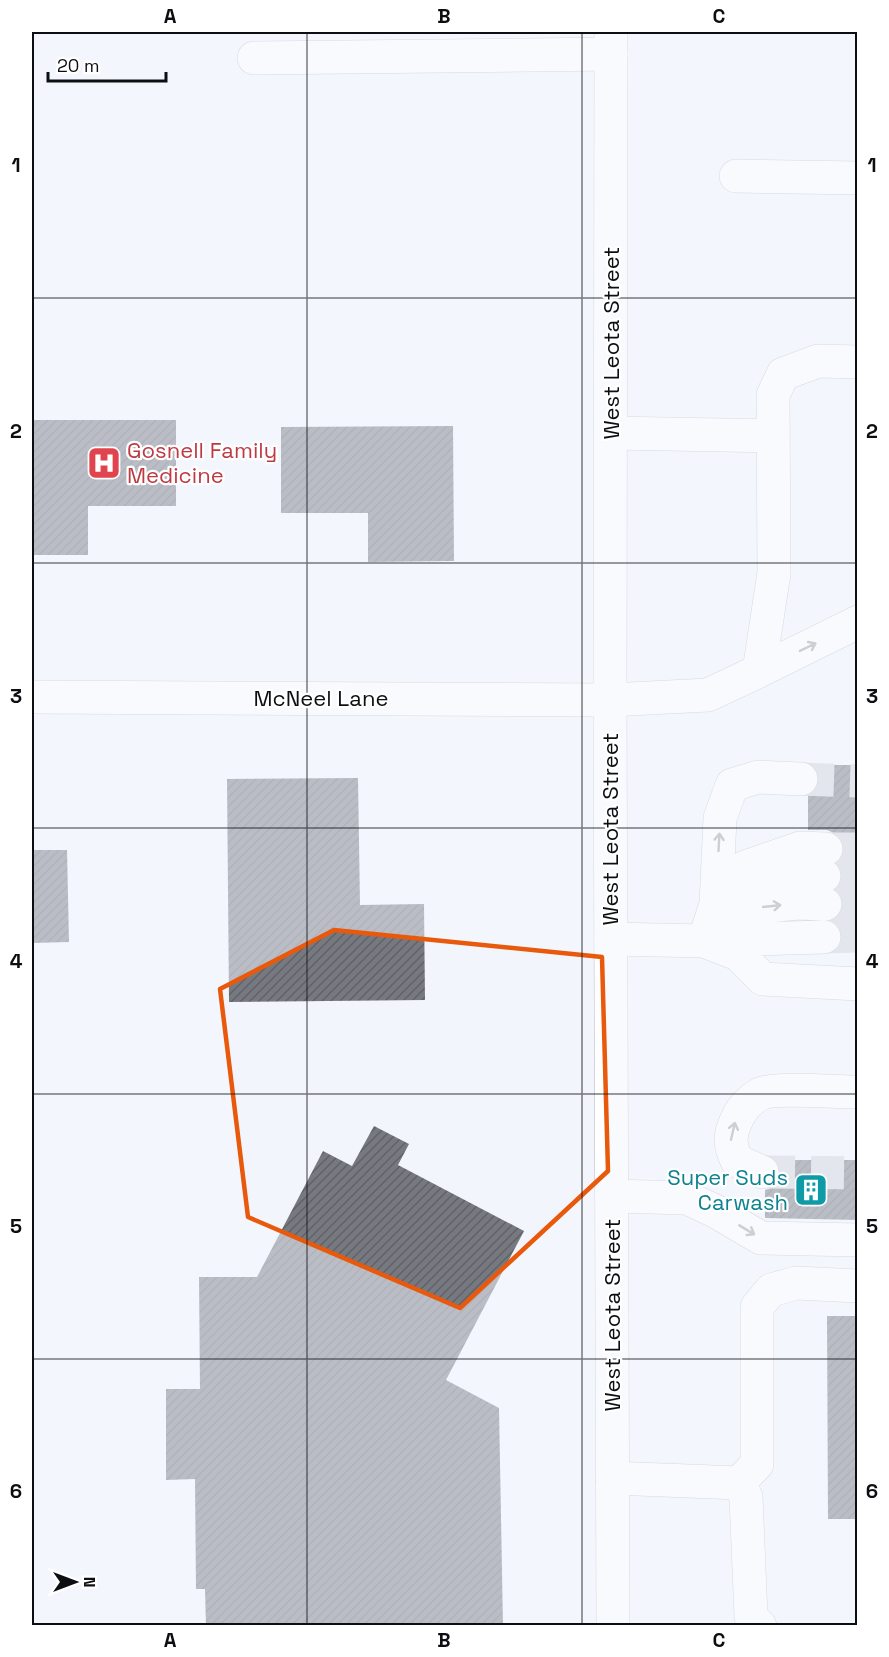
<svg xmlns="http://www.w3.org/2000/svg" width="889" height="1657" font-family="'Space Grotesk',sans-serif">
<style>
.building{fill:url(#building-hatch)}
.lines{fill:none;stroke-linecap:round;stroke-linejoin:round}
.minor-tunnel{stroke:#d0d2da;stroke-width:33;stroke-dasharray:33 16;stroke-linecap:butt}
.minor-casing{stroke:#b6b8c0;stroke-width:34}
.major-casing{stroke:#b6b8c0;stroke-width:34}
.minor{stroke:#fff;stroke-width:33}
.major{stroke:#fff;stroke-width:33}
.oneway{stroke:#9e9fa0}
.marked{fill:none;stroke:#e8590c;stroke-width:4.5;stroke-linejoin:round}
.grid{fill:none;stroke:#0d0e11;stroke-width:1.5;stroke-opacity:0.55}
.labels{text-anchor:middle;dominant-baseline:central;stroke-width:4.5;stroke-linejoin:round;paint-order:stroke}
.street-label{font-size:22px;fill:#0d0e11;stroke:#fff}
.health-label{font-size:22px;fill:#be3a42;stroke:#fff;text-anchor:start}
.culture-label{font-size:22px;fill:#0d838f;stroke:#fff;text-anchor:end}
.neatline{fill:none;stroke:#0d0e11;stroke-width:2}
.grid-label{font-size:20px;text-anchor:middle;font-weight:bold;fill:#0d0e11}
</style>
<defs>
<pattern id="building-hatch" width="6" height="6" patternUnits="userSpaceOnUse" patternTransform="scale(1.5)"><rect width="6" height="6" fill="#777980"/><path d="M-1 1l2-2M0 6l6-6M5 7l2-2" fill="none" stroke="#606267"/></pattern>
</defs>
<rect width="100%" height="100%" fill="#f3f5fd"/>
<!-- building -->
<path class="building" d="M 32,420 L 176,420 L 176,506 L 88,506 L 88,555 L 32,555 Z
M 453,426 L 454,561 L 368,562 L 368,513 L 281,513 L 281,427 Z
M 813,765 L 858,765 L 858,841 L 843,841 L 836,834 L 827,830 L 808,830 L 808,796 L 816,790 L 820,780 L 818,771 Z
M 358,778 L 360,905 L 424,904 L 425,1000 L 229,1002 L 227,779 Z
M 32,850 L 67,850 L 69,942 L 32,943 Z
M 374,1126 L 409,1144 L 398,1165 L 524,1231 L 446,1380 L 499,1408 L 503,1626 L 206,1626 L 205,1589 L 196,1589 L 195,1479 L 166,1480 L 166,1389 L 200,1389 L 199,1277 L 257,1277 L 323,1151 L 352,1166 Z
M 776,1160 L 858,1160 L 858,1220 L 765,1218 L 765,1190 L 774,1187 L 779,1179 L 780,1169 Z
M 827,1316 L 858,1316 L 858,1519 L 828,1519 Z"/>
<g class="lines">
<!-- minor-tunnel -->
<path class="minor-tunnel" d="M 801,779 L 858,781
M 826,849 L 858,849
M 824,876 L 858,877
M 825,904 L 858,905
M 824,937 L 858,936
M 762,1172 L 858,1173"/>
<!-- minor casing -->
<g class="minor-casing">
<path id="minor" d="M 254,58 L 611,54
M 736,176 L 858,178
M 611,433 L 773,436
M 759,671 L 858,622
M 32,697 L 610,700 L 708,695 L 759,671 L 774,573 L 773,395 L 783,374 L 818,361 L 858,362
M 743,886 L 748,883 L 799,875 L 824,876
M 716,904 L 745,867 L 800,848 L 826,849
M 611,939 L 704,941 L 738,954 L 763,979 L 858,984
M 712,940 L 824,937
M 704,941 L 716,904 L 720,818 L 732,785 L 758,777 L 801,779
M 704,941 L 747,908 L 798,903 L 825,904
M 762,1172 L 737,1161 C 729,1144 729,1134 738,1117 C 742,1108 751,1099 760,1094 C 772,1087 840,1092 858,1092
M 612,1196 L 687,1198 L 715,1211 L 761,1238 L 858,1240
M 612,1478 L 739,1483 L 757,1464 L 757,1307 L 771,1290 L 796,1283 L 858,1286
M 739,1483 L 746,1497 L 751,1617 L 760,1626"/>
</g>
<!-- major casing -->
<g class="major-casing">
<path id="major" d="M 611,32 L 610,700 L 613,1626"/>
</g>
<!-- minor -->
<use href="#minor" class="minor"/>
<!-- major -->
<use href="#major" class="major"/>
</g>
<!-- one-way arrows -->
<defs><path id="oneway-shaft" d="M-6 0H5M1.5-3L5.5 0L1.5 3" fill="none" stroke-width="1.6" stroke-linecap="round" stroke-linejoin="round" transform="scale(1.5)"/></defs>
<g class="oneway">
<use href="#oneway-shaft" transform="translate(808 647) rotate(-26)"/>
<use href="#oneway-shaft" transform="translate(719 842) rotate(-87)"/>
<use href="#oneway-shaft" transform="translate(772 906) rotate(-6)"/>
<use href="#oneway-shaft" transform="translate(733 1131) rotate(-77)"/>
<use href="#oneway-shaft" transform="translate(747 1230) rotate(31)"/>
</g>
<!-- marked area -->
<path d="M0 0H889V1657H0ZM 334,930 L 602,957 L 608,1171 L 460,1308 L 248,1217 L 220,989 Z" fill="#f3f5fd" fill-opacity=".55" fill-rule="evenodd"/>
<path class="marked" d="M 334,930 L 602,957 L 608,1171 L 460,1308 L 248,1217 L 220,989 Z"/>
<!-- grid -->
<path class="grid" d="M 307,32 L 307,1626M 582,32 L 582,1626M 32,298 L 858,298M 32,563 L 858,563M 32,828 L 858,828M 32,1094 L 858,1094M 32,1359 L 858,1359"/>
<!-- icons -->
<defs>
<g id="hospital-square" transform="scale(1.725)"><rect x="-9" y="-9" width="18" height="18" rx="4" fill="#e0444e" stroke="#fff"/><path d="M-5-5h3v3.5h4V-5h3V5h-3V1.5h-4V5h-3Z" fill="#fff"/></g>
<g id="building-square" transform="scale(1.725)"><rect x="-9" y="-9" width="18" height="18" rx="4" fill="#0f9aa8" stroke="#fff"/><path d="M-4-6H4V6H1V3H-1V6H-4ZM-2.5-4.3h1.7v1.8h-1.7ZM.8-4.3h1.7v1.8H.8ZM-2.5-1h1.7V.8h-1.7ZM.8-1h1.7V.8H.8Z" fill="#fff"/></g>
</defs>
<g fill-rule="evenodd">
<use href="#hospital-square" x="104" y="463"/>
<use href="#building-square" x="811" y="1190"/>
</g>
<g class="labels">
<!-- street labels -->
<g class="street-label">
<text transform="translate(611 343) rotate(-90)">West Leota Street</text>
<text x="321" y="698">McNeel Lane</text>
<text transform="translate(610 829) rotate(-90)">West Leota Street</text>
<text transform="translate(612 1315) rotate(-90)">West Leota Street</text>
</g>
<!-- health labels -->
<g class="health-label">
<text x="127" y="450">Gosnell Family<tspan x="127" dy="25">Medicine</tspan></text>
</g>
<!-- culture labels -->
<g class="culture-label">
<text x="788" y="1177">Super Suds<tspan x="788" dy="25">Carwash</tspan></text>
</g>
</g>
<!-- border -->
<rect width="889" height="1657" fill="none" stroke="#ffffff" stroke-width="66"/>
<!-- north arrow -->
<g transform="translate(75 1582) rotate(90)" stroke="#ffffff" stroke-width="4.5" paint-order="stroke">
<path d="M0-4.5L10 22L0 15L-10 22Z" fill="#0d0e11"/>
<text y="-9" font-size="16" font-weight="bold" text-anchor="middle" fill="#0d0e11">N</text>
</g>
<!-- scale -->
<path d="M48 72v9h118v-9" fill="none" stroke="#0d0e11" stroke-width="3"/>
<text x="57" y="72" font-size="18" fill="#0d0e11" stroke="#ffffff" stroke-width="4.5" paint-order="stroke">20 m</text>
<rect x="33" y="33" width="823" height="1591" class="neatline"/>
<g class="grid-label">
<text x="170" y="23">A</text>
<text x="444" y="23">B</text>
<text x="719" y="23">C</text>
<text x="16" y="172">1</text>
<text x="872" y="172">1</text>
<text x="16" y="438">2</text>
<text x="872" y="438">2</text>
<text x="16" y="703">3</text>
<text x="872" y="703">3</text>
<text x="16" y="968">4</text>
<text x="872" y="968">4</text>
<text x="16" y="1233">5</text>
<text x="872" y="1233">5</text>
<text x="16" y="1498">6</text>
<text x="872" y="1498">6</text>
<text x="170" y="1647">A</text>
<text x="444" y="1647">B</text>
<text x="719" y="1647">C</text>
</g>
</svg>
